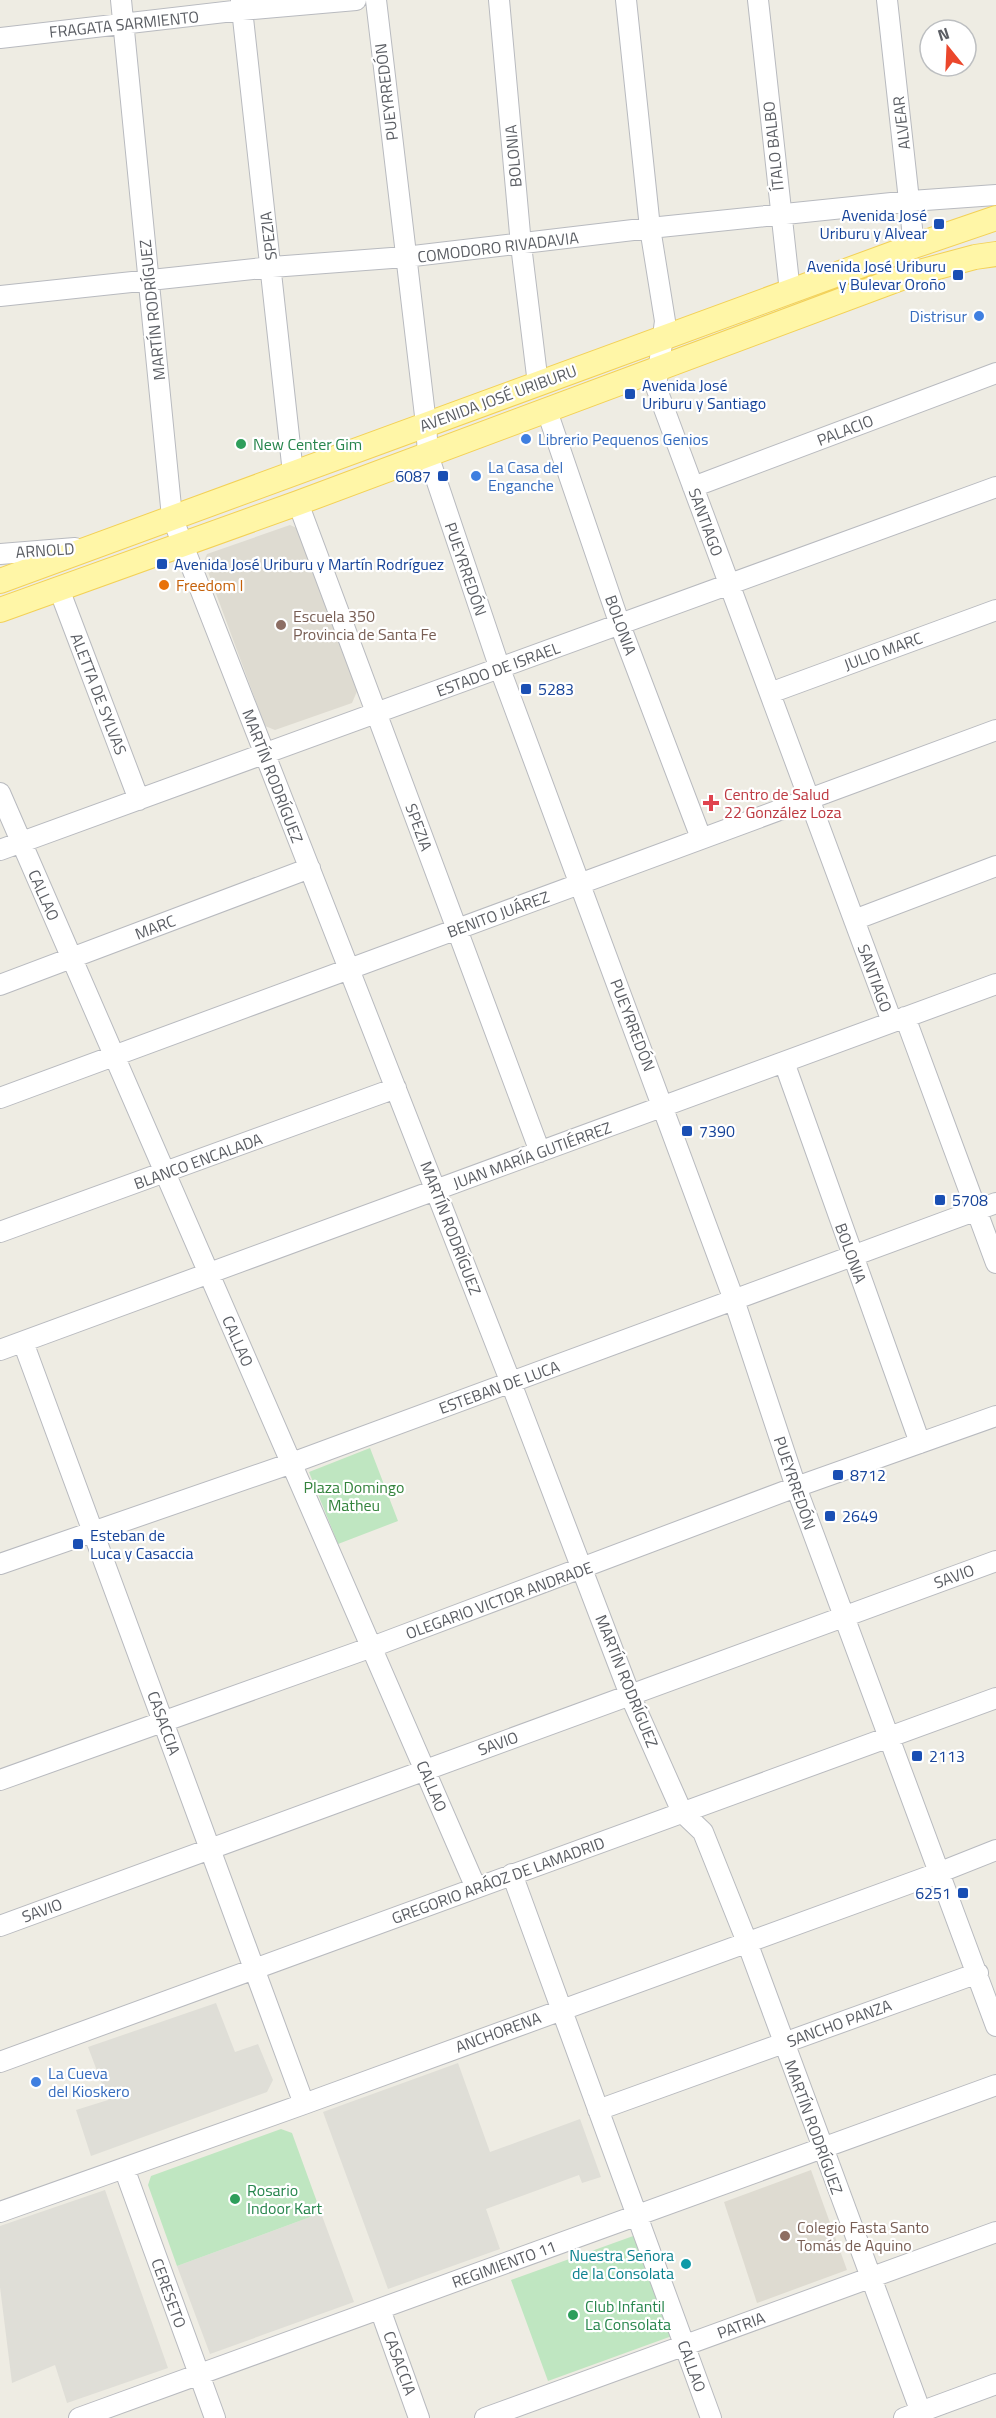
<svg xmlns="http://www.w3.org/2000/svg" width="996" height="2418" font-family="'Titillium Web',sans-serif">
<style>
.industrial{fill:#dfded7}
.education{fill:#dedbd1}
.green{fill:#bfe6c1}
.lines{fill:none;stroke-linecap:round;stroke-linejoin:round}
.minor-casing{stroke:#b8babf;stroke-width:22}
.major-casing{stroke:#f3d157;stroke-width:26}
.minor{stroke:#fff;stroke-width:20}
.major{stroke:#fff6a7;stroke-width:24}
.transit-dot{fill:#1a4fb4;stroke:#fff;stroke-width:2}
.shop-dot{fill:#3f7fe0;stroke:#fff;stroke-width:2}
.leisure-dot{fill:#2e9e5b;stroke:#fff;stroke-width:2}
.food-dot{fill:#e8710a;stroke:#fff;stroke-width:2}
.education-dot{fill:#8d6e63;stroke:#fff;stroke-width:2}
.health-dot{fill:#e0444e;stroke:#fff;stroke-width:2}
.culture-dot{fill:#0f9aa8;stroke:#fff;stroke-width:2}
.labels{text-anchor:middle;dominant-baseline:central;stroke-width:4.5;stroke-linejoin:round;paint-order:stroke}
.street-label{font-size:16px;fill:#5b5e64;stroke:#fff}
.transit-label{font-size:16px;fill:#164399;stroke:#fff;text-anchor:start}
.shop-label{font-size:16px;fill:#366cbe;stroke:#fff;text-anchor:start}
.leisure-label{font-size:16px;fill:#27864d;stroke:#fff;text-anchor:start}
.food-label{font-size:16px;fill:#c56008;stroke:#fff;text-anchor:start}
.education-label{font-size:16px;fill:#785e54;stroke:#fff;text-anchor:start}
.health-label{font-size:16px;fill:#be3a42;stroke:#fff;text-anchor:start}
.park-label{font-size:16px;fill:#33833c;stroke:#fff}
.culture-label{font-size:16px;fill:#0d838f;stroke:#fff;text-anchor:end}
</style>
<rect width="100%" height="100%" fill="#eeece3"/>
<!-- industrial -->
<path class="industrial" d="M 216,2003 L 235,2052 L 258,2044 L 273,2080 L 267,2092 L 91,2156 L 76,2110 L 108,2100 L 88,2047 Z
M 458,2063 L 490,2152 L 580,2119 L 601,2177 L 582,2183 L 579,2175 L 486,2209 L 500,2249 L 388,2289 L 323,2112 Z
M 105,2190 L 168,2368 L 67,2403 L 55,2365 L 12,2383 L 0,2287 L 0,2226 Z
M 321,2213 L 354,2302 L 210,2354 L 177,2266 Z"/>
<!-- education -->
<path class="education" d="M 290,525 L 299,529 L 358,689 L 352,703 L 275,730 L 265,726 L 204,561 L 207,554 Z
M 811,2170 L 847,2270 L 757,2303 L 724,2202 Z"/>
<!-- green -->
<path class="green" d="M 370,1448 L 398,1521 L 338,1544 L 309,1472 Z
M 281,2129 L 292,2133 L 321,2213 L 177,2266 L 148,2185 L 151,2176 Z
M 636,2235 L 672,2336 L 548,2381 L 511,2280 Z"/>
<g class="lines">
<!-- minor casing -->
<g class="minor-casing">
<path id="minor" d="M 121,0 L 172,517 L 511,1383 L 630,1695 L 682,1812 L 703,1832 L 747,1942 L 923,2418
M 241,0 L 293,473
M 376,0 L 426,424 L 428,455 L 500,669 L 734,1300 L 796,1487 L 996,2026
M 499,0 L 521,245 L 538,384
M 626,0 L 650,228 L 665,321 L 656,387 L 892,1022
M 758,0 L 790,292
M 887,0 L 914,246
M 0,38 L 242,10 L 356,0
M 0,296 L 272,267 L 405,257 L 650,228 L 911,201 L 996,195
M 547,411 L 620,625 L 701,838
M 693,487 L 996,373
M 298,503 L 540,1152
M 0,554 L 75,548
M 59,589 L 139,800
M 770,693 L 996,610
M 0,793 L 476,1888
M 0,850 L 996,487
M 854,920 L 996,866
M 0,985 L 310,868
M 905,1017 L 996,1263
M 784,1062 L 920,1443
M 0,1098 L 996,730
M 0,1232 L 396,1088
M 23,1342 L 304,2104
M 0,1350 L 996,984
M 0,1564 L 292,1463 L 996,1203
M 0,1780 L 372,1647 L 796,1487 L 996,1416
M 512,1874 L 711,2418
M 0,1926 L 996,1561
M 0,2062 L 996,1698
M 598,2110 L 978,1973
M 124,2168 L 215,2418
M 0,2212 L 304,2104 L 938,1873 L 996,1850
M 380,2309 L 419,2418
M 79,2418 L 996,2085
M 485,2418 L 996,2232
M 904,2418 L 996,2384"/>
</g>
<!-- major casing -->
<g class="major-casing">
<path id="major" d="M 0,581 L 914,246 L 996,218
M 0,610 L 298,503 L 912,274 L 975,257 L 996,254"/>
</g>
<!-- minor -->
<use href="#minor" class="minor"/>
<!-- major -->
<use href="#major" class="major"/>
</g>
<!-- markers -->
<g class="transit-dot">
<rect x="933" y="218" width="12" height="12" rx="3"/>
<rect x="952" y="269" width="12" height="12" rx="3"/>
<rect x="624" y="388" width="12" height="12" rx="3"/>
<rect x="437" y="470" width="12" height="12" rx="3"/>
<rect x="156" y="558" width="12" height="12" rx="3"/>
<rect x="520" y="683" width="12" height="12" rx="3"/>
<rect x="681" y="1125" width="12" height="12" rx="3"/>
<rect x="934" y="1194" width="12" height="12" rx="3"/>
<rect x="832" y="1469" width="12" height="12" rx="3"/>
<rect x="824" y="1510" width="12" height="12" rx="3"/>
<rect x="72" y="1538" width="12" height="12" rx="3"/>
<rect x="911" y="1750" width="12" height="12" rx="3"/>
<rect x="957" y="1887" width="12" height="12" rx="3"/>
</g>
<g class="shop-dot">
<circle cx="979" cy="316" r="6"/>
<circle cx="526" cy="439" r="6"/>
<circle cx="476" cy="476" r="6"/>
<circle cx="36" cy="2082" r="6"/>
</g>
<g class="leisure-dot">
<circle cx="241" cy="444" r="6"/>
<circle cx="235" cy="2199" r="6"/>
<circle cx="573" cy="2315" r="6"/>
</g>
<circle class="food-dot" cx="164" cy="585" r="6"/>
<g class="education-dot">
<circle cx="281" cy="625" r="6"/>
<circle cx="785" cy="2236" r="6"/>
</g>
<path class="health-dot" d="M708 794h6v6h6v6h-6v6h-6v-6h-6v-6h6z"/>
<circle class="culture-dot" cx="686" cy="2264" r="6"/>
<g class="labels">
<!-- street labels -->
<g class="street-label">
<text transform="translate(124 24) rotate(-6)">FRAGATA SARMIENTO</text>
<text transform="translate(386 92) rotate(-97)">PUEYRREDÓN</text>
<text transform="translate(901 123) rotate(-97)">ALVEAR</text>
<text transform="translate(773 146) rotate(-96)">ÍTALO BALBO</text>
<text transform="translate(513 156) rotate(-95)">BOLONIA</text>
<text transform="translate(268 236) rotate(-97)">SPEZIA</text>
<text transform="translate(498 247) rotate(-7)">COMODORO RIVADAVIA</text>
<text transform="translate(152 310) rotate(-96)">MARTÍN RODRÍGUEZ</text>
<text transform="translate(498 398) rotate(-20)">AVENIDA JOSÉ URIBURU</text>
<text transform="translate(845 430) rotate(-21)">PALACIO</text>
<text transform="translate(706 522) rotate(70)">SANTIAGO</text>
<text transform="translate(45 550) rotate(-4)">ARNOLD</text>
<text transform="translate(466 569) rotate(71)">PUEYRREDÓN</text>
<text transform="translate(621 625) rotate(70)">BOLONIA</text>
<text transform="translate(883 651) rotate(-20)">JULIO MARC</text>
<text transform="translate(498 669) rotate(-20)">ESTADO DE ISRAEL</text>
<text transform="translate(99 694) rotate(69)">ALETTA DE SYLVAS</text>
<text transform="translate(273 776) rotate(69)">MARTÍN RODRÍGUEZ</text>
<text transform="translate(419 827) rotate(70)">SPEZIA</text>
<text transform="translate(44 895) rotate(66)">CALLAO</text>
<text transform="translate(498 914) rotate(-20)">BENITO JUÁREZ</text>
<text transform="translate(155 927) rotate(-21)">MARC</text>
<text transform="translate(875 978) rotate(70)">SANTIAGO</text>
<text transform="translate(633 1025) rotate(69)">PUEYRREDÓN</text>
<text transform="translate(532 1155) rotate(-20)">JUAN MARÍA GUTIÉRREZ</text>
<text transform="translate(198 1161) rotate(-20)">BLANCO ENCALADA</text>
<text transform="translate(451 1228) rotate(69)">MARTÍN RODRÍGUEZ</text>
<text transform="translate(851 1253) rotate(70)">BOLONIA</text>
<text transform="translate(238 1341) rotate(66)">CALLAO</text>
<text transform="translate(499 1387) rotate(-20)">ESTEBAN DE LUCA</text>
<text transform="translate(795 1483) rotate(71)">PUEYRREDÓN</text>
<text transform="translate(954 1576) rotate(-20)">SAVIO</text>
<text transform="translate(499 1600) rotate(-20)">OLEGARIO VICTOR ANDRADE</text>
<text transform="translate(627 1681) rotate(68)">MARTÍN RODRÍGUEZ</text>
<text transform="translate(164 1723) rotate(70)">CASACCIA</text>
<text transform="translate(498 1743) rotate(-20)">SAVIO</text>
<text transform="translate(432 1786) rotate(67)">CALLAO</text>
<text transform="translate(498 1880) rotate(-20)">GREGORIO ARÁOZ DE LAMADRID</text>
<text transform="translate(42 1910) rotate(-20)">SAVIO</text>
<text transform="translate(839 2023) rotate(-20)">SANCHO PANZA</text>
<text transform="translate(498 2032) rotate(-20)">ANCHORENA</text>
<text transform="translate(814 2127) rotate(70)">MARTÍN RODRÍGUEZ</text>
<text transform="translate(504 2264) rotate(-20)">REGIMIENTO 11</text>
<text transform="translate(169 2293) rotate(70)">CERESETO</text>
<text transform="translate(741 2325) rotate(-20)">PATRIA</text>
<text transform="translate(400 2363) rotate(70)">CASACCIA</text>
<text transform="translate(692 2366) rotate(70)">CALLAO</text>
</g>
<!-- transit labels -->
<g class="transit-label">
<text x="927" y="215" text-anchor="end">Avenida José<tspan x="927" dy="18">Uriburu y Alvear</tspan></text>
<text x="946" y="266" text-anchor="end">Avenida José Uriburu<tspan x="946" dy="18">y Bulevar Oroño</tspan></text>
<text x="642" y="385">Avenida José<tspan x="642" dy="18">Uriburu y Santiago</tspan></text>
<text x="431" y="476" text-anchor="end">6087</text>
<text x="174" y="564">Avenida José Uriburu y Martín Rodríguez</text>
<text x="538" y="689">5283</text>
<text x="699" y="1131">7390</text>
<text x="952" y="1200">5708</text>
<text x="850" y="1475">8712</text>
<text x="842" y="1516">2649</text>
<text x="90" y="1535">Esteban de<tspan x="90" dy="18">Luca y Casaccia</tspan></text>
<text x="929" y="1756">2113</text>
<text x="951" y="1893" text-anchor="end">6251</text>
</g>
<!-- shop labels -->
<g class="shop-label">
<text x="967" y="316" text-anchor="end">Distrisur</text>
<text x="538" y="439">Librerio Pequenos Genios</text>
<text x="488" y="467">La Casa del<tspan x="488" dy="18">Enganche</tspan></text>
<text x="48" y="2073">La Cueva<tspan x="48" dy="18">del Kioskero</tspan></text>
</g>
<!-- leisure labels -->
<g class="leisure-label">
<text x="253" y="444">New Center Gim</text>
<text x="247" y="2190">Rosario<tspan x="247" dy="18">Indoor Kart</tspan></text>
<text x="585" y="2306">Club Infantil<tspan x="585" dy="18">La Consolata</tspan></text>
</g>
<!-- food labels -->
<g class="food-label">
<text x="176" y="585">Freedom I</text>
</g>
<!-- education labels -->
<g class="education-label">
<text x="293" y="616">Escuela 350<tspan x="293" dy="18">Provincia de Santa Fe</tspan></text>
<text x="797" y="2227">Colegio Fasta Santo<tspan x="797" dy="18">Tomás de Aquino</tspan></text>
</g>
<!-- health labels -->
<g class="health-label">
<text x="724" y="794">Centro de Salud<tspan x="724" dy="18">22 González Loza</tspan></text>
</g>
<!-- park labels -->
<g class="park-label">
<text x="354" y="1487">Plaza Domingo<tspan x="354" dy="18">Matheu</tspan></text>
</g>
<!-- culture labels -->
<g class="culture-label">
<text x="674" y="2255">Nuestra Señora<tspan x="674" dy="18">de la Consolata</tspan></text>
</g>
</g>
<!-- north arrow -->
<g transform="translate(948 48) rotate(342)"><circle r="28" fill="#ffffff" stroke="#bdbfc1" stroke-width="1.5"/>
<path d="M0-4.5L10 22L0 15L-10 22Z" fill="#eb472c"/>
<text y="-9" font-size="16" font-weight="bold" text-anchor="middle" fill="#5b5e64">N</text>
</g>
</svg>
